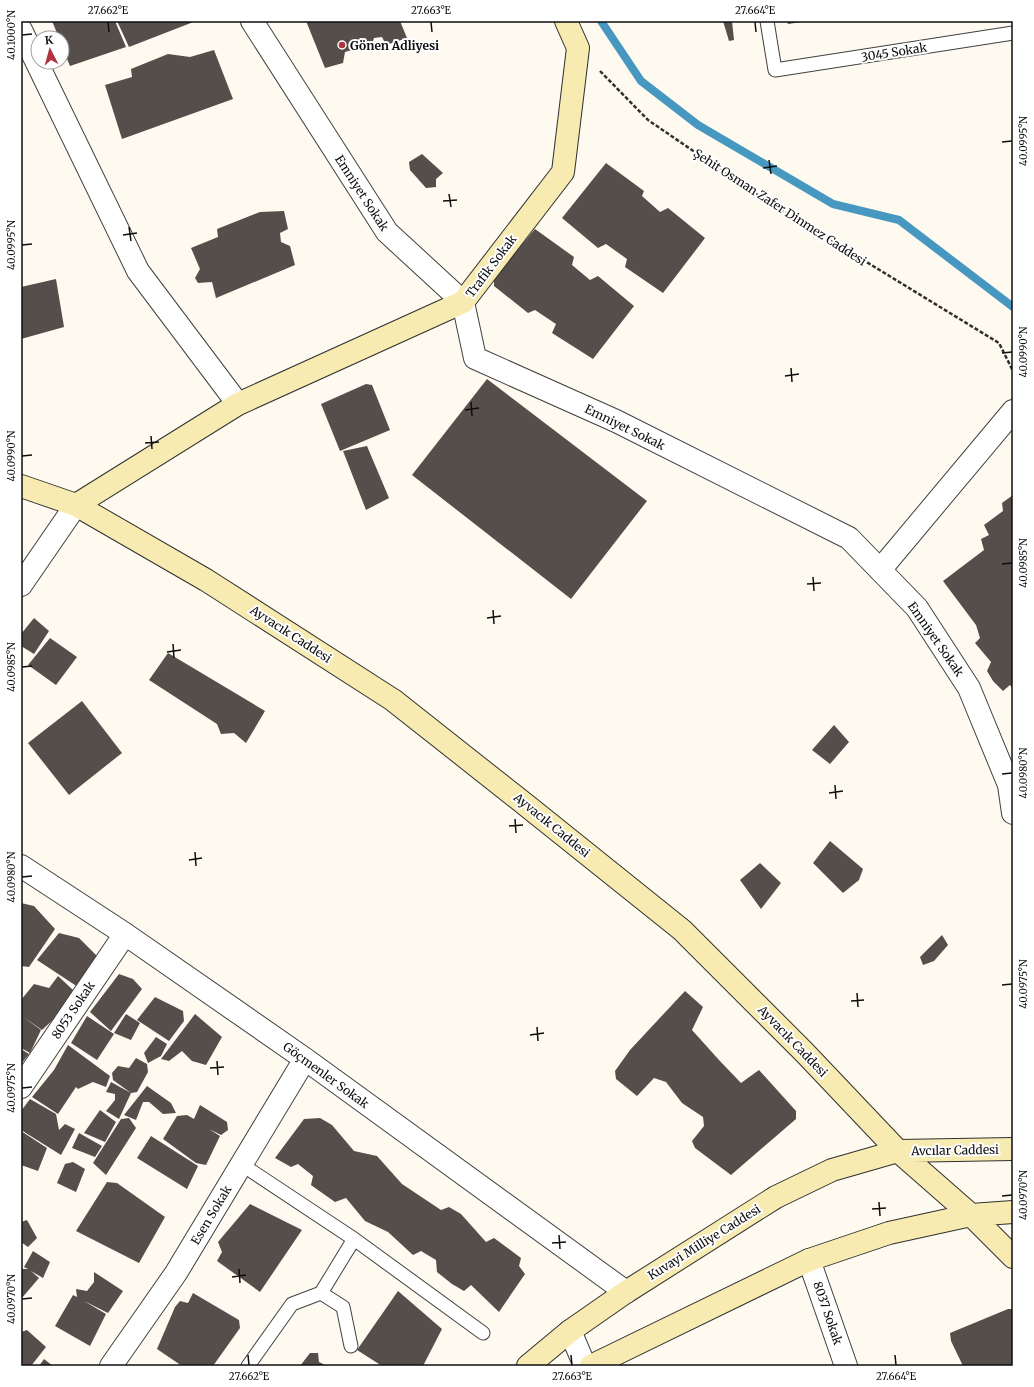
<svg xmlns="http://www.w3.org/2000/svg" width="1034" height="1387" font-family="Merriweather,serif">
<style>
.lines{fill:none;stroke-linecap:round;stroke-linejoin:round}
.stream{stroke:#4798c1;stroke-width:8}
.building{fill:#554e4b}
.lane-casing{stroke:#414141;stroke-width:15}
.street-casing{stroke:#414141;stroke-width:24}
.secondary-casing{stroke:#303030;stroke-width:24}
.path{stroke:#303030;stroke-width:2.5;stroke-dasharray:4 2;stroke-linecap:butt}
.lane{stroke:#fff;stroke-width:13}
.street{stroke:#fff;stroke-width:22}
.secondary{stroke:#f7ebb1;stroke-width:22}
.ticks{fill:none;stroke:#0e0e0e;stroke-width:1.5}
.poi-dot{fill:#b13341;stroke:#fff;stroke-width:1.5}
.labels{text-anchor:middle;dominant-baseline:central;stroke-width:4;stroke-linejoin:round;paint-order:stroke}
.poi-label{font-size:12px;font-weight:bold;fill:#0e0e0e;stroke:#fff;text-anchor:start}
.street-label{font-size:12px;fill:#0e0e0e;stroke:#fff}
.neatline{fill:none;stroke:#0e0e0e;stroke-width:1.5}
.ticks-label{font-size:10px;text-anchor:middle;fill:#0e0e0e}
</style>
<rect width="100%" height="100%" fill="#fefaf0"/>
<g class="lines">
<!-- stream -->
<path class="stream" d="M 601,21 L 641,81 L 698,125 L 833,204 L 899,220 L 1013,307"/>
</g>
<!-- building -->
<path class="building" d="M 52,21 L 115,21 L 126,47 L 70,66 L 62,47 L 62,38 L 59,38 Z
M 117,21 L 196,21 L 129,47 Z
M 306,21 L 400,21 L 407,38 L 386,45 L 382,37 L 374,38 L 372,44 L 345,52 L 343,63 L 325,68 Z
M 723,21 L 732,21 L 734,40 L 729,41 Z
M 787,21 L 801,21 L 801,22 L 788,24 Z
M 214,50 L 233,99 L 122,139 L 105,85 L 132,77 L 131,69 L 168,54 L 190,57 Z
M 422,154 L 443,173 L 436,179 L 436,187 L 426,188 L 410,170 L 409,162 Z
M 606,163 L 644,191 L 642,196 L 660,212 L 668,208 L 705,238 L 663,293 L 625,267 L 627,259 L 606,244 L 598,248 L 562,218 Z
M 284,211 L 288,229 L 280,233 L 281,242 L 290,246 L 295,265 L 216,298 L 212,282 L 198,283 L 195,278 L 200,269 L 191,248 L 218,237 L 217,229 L 260,212 Z
M 535,229 L 574,257 L 572,265 L 590,280 L 598,276 L 634,306 L 593,359 L 552,333 L 556,324 L 535,310 L 528,313 L 494,286 L 494,278 Z
M 56,279 L 64,327 L 21,339 L 21,287 Z
M 487,379 L 647,501 L 571,599 L 412,475 Z
M 366,384 L 372,385 L 390,430 L 340,451 L 321,404 Z
M 367,446 L 389,498 L 366,510 L 343,451 Z
M 1013,495 L 1013,689 L 1010,685 L 1003,691 L 993,681 L 987,671 L 991,662 L 975,643 L 980,638 L 976,625 L 943,581 L 984,550 L 981,539 L 989,535 L 984,525 L 1003,511 L 1002,503 Z
M 34,618 L 49,631 L 34,654 L 21,646 L 21,634 Z
M 50,638 L 77,657 L 56,685 L 28,665 Z
M 168,653 L 265,711 L 246,743 L 234,733 L 221,734 L 217,724 L 149,680 Z
M 82,701 L 122,753 L 69,795 L 28,743 Z
M 834,725 L 849,742 L 830,764 L 812,750 Z
M 830,841 L 863,869 L 859,880 L 843,893 L 813,863 Z
M 760,863 L 781,883 L 761,909 L 740,880 Z
M 21,903 L 34,906 L 55,929 L 29,967 L 21,966 Z
M 59,933 L 79,938 L 97,956 L 78,987 L 37,960 Z
M 942,935 L 948,945 L 934,961 L 923,965 L 920,957 Z
M 119,974 L 133,979 L 142,989 L 111,1031 L 90,1012 Z
M 58,976 L 73,990 L 59,1014 L 42,1030 L 22,1016 L 41,1030 L 30,1053 L 21,1048 L 21,1000 L 34,984 L 49,988 Z
M 685,991 L 703,1007 L 692,1030 L 719,1060 L 741,1083 L 759,1070 L 796,1111 L 796,1119 L 731,1175 L 695,1148 L 692,1141 L 704,1126 L 703,1117 L 682,1103 L 666,1082 L 654,1078 L 637,1096 L 616,1079 L 615,1071 L 630,1050 Z
M 155,997 L 183,1011 L 184,1021 L 169,1041 L 137,1020 Z
M 126,1014 L 140,1023 L 131,1040 L 114,1033 Z
M 195,1014 L 222,1037 L 206,1065 L 192,1061 L 182,1051 L 169,1061 L 161,1059 Z
M 87,1016 L 114,1034 L 97,1060 L 71,1043 Z
M 156,1037 L 167,1044 L 161,1056 L 148,1063 L 144,1053 Z
M 68,1045 L 110,1076 L 106,1087 L 93,1082 L 78,1089 L 76,1087 L 58,1114 L 32,1097 L 54,1070 Z
M 21,1049 L 29,1054 L 21,1064 Z
M 136,1058 L 147,1064 L 148,1072 L 137,1092 L 131,1093 L 113,1080 L 112,1073 L 118,1066 L 129,1068 Z
M 111,1082 L 131,1093 L 119,1119 L 106,1111 L 115,1100 L 115,1094 L 106,1092 Z
M 147,1086 L 171,1103 L 176,1113 L 163,1114 L 149,1102 L 143,1102 L 136,1120 L 124,1115 Z
M 30,1099 L 56,1114 L 59,1130 L 65,1124 L 75,1129 L 61,1155 L 21,1130 L 21,1111 Z
M 200,1105 L 227,1122 L 228,1130 L 221,1135 L 209,1129 L 220,1136 L 206,1165 L 196,1163 L 163,1139 L 177,1116 L 187,1115 L 194,1119 Z
M 100,1110 L 116,1122 L 105,1142 L 84,1133 Z
M 129,1118 L 136,1128 L 106,1175 L 93,1163 L 121,1119 Z
M 320,1118 L 332,1125 L 354,1151 L 377,1156 L 402,1184 L 441,1210 L 449,1207 L 461,1214 L 486,1242 L 494,1238 L 521,1258 L 519,1266 L 525,1274 L 499,1312 L 471,1285 L 464,1291 L 452,1284 L 437,1272 L 436,1260 L 421,1251 L 413,1255 L 388,1232 L 365,1221 L 346,1198 L 335,1202 L 318,1190 L 311,1185 L 313,1176 L 298,1164 L 291,1167 L 275,1158 L 304,1119 Z
M 21,1131 L 47,1148 L 38,1171 L 21,1165 Z
M 79,1133 L 102,1146 L 95,1157 L 72,1148 Z
M 151,1136 L 198,1166 L 187,1189 L 137,1158 Z
M 73,1162 L 85,1169 L 76,1192 L 57,1183 L 65,1164 Z
M 107,1182 L 117,1183 L 165,1217 L 139,1263 L 76,1231 Z
M 250,1204 L 302,1230 L 260,1292 L 217,1261 L 222,1252 L 218,1242 Z
M 27,1220 L 37,1238 L 28,1247 L 21,1242 L 21,1222 Z
M 33,1251 L 50,1262 L 43,1278 L 31,1271 L 39,1278 L 21,1299 L 21,1269 L 28,1269 L 24,1267 Z
M 94,1272 L 123,1291 L 108,1313 L 84,1301 L 106,1314 L 90,1346 L 55,1326 L 73,1295 L 77,1297 L 76,1289 L 87,1291 L 94,1282 Z
M 398,1291 L 442,1329 L 424,1364 L 422,1366 L 382,1366 L 357,1350 Z
M 193,1293 L 239,1320 L 240,1328 L 213,1366 L 182,1366 L 157,1349 L 175,1307 L 180,1301 L 188,1303 Z
M 1008,1309 L 1013,1309 L 1013,1366 L 963,1366 L 951,1341 L 950,1333 Z
M 27,1330 L 46,1347 L 31,1366 L 21,1366 L 21,1332 Z
M 310,1353 L 318,1353 L 319,1362 L 327,1366 L 300,1366 Z
M 44,1359 L 53,1366 L 39,1366 Z"/>
<g class="lines">
<!-- lane casing -->
<g class="lane-casing">
<path id="lane" d="M 767,21 L 775,70 L 1013,33
M 241,1164 L 354,1239 L 321,1293 L 292,1304 L 248,1366
M 354,1239 L 483,1333
M 321,1293 L 343,1307 L 351,1346"/>
</g>
<!-- street casing -->
<g class="street-casing">
<path id="street" d="M 252,21 L 387,232 L 463,302 L 475,358 L 616,421 L 849,538 L 917,608 L 969,688 L 1009,785 L 1013,813
M 21,30 L 138,271 L 238,404
M 880,570 L 1013,411
M 21,585 L 76,505
M 21,866 L 125,934 L 305,1059 L 626,1292
M 21,1087 L 125,934
M 809,1260 L 846,1366
M 570,1331 L 585,1366
M 111,1366 L 176,1273 L 305,1059"/>
</g>
<!-- secondary casing -->
<g class="secondary-casing">
<path id="secondary" d="M 21,486 L 76,505 L 206,580 L 393,700 L 526,805 L 682,930 L 805,1053 L 898,1151 L 971,1215 L 1013,1257
M 76,505 L 238,404 L 463,302 L 563,172 L 578,48 L 566,21
M 528,1366 L 570,1331 L 626,1292 L 776,1197 L 832,1170 L 898,1151 L 1013,1149
M 591,1366 L 809,1260 L 889,1233 L 971,1215 L 1013,1212"/>
</g>
<!-- path -->
<path class="path" d="M 600,71 L 648,120 L 765,200 L 999,343 L 1013,371"/>
<!-- lane -->
<use href="#lane" class="lane"/>
<!-- street -->
<use href="#street" class="street"/>
<!-- secondary -->
<use href="#secondary" class="secondary"/>
</g>
<!-- ticks -->
<path class="ticks" d="M 108,22 L 109,32M 431,22 L 432,32M 755,22 L 756,32M 22,35 L 32,34M 1002,142 L 1012,141M 769,160 L 771,174M 763,168 L 777,166M 449,194 L 451,207M 443,201 L 457,200M 129,227 L 131,241M 123,235 L 137,233M 22,245 L 32,244M 1002,353 L 1012,352M 791,368 L 792,382M 785,376 L 799,374M 471,402 L 472,416M 465,410 L 479,408M 151,436 L 152,449M 145,443 L 159,442M 22,456 L 32,455M 1002,564 L 1012,563M 813,577 L 814,591M 807,584 L 821,583M 493,610 L 494,624M 487,618 L 501,616M 173,644 L 174,658M 167,652 L 181,650M 22,667 L 32,666M 1002,774 L 1012,773M 835,785 L 836,799M 829,793 L 843,791M 515,819 L 516,833M 509,826 L 523,825M 195,852 L 196,866M 189,860 L 202,858M 22,877 L 32,876M 1002,985 L 1012,984M 857,993 L 858,1007M 851,1001 L 864,1000M 537,1027 L 538,1041M 530,1035 L 544,1033M 217,1061 L 218,1075M 210,1068 L 224,1067M 22,1088 L 32,1087M 1002,1196 L 1012,1195M 879,1202 L 880,1216M 872,1209 L 886,1208M 559,1235 L 560,1249M 552,1243 L 566,1242M 239,1269 L 240,1283M 232,1277 L 246,1275M 22,1299 L 32,1298M 248,1355 L 249,1365M 571,1355 L 572,1365M 895,1355 L 896,1365"/>
<!-- markers -->
<circle class="poi-dot" cx="342" cy="45" r="4"/>
<g class="labels">
<!-- poi labels -->
<g class="poi-label">
<text x="350" y="45">Gönen Adliyesi</text>
</g>
<!-- street labels -->
<g class="street-label">
<text transform="translate(894 52) rotate(-9)">3045 Sokak</text>
<text transform="translate(362 193) rotate(57)">Emniyet Sokak</text>
<text transform="translate(780 207) rotate(33)">Şehit Osman Zafer Dinmez Caddesi</text>
<text transform="translate(491 266) rotate(-53)">Trafik Sokak</text>
<text transform="translate(625 427) rotate(26)">Emniyet Sokak</text>
<text transform="translate(291 634) rotate(33)">Ayvacık Caddesi</text>
<text transform="translate(936 639) rotate(55)">Emniyet Sokak</text>
<text transform="translate(552 825) rotate(39)">Ayvacık Caddesi</text>
<text transform="translate(73 1010) rotate(-56)">8053 Sokak</text>
<text transform="translate(793 1041) rotate(46)">Ayvacık Caddesi</text>
<text transform="translate(326 1075) rotate(36)">Göçmenler Sokak</text>
<text transform="translate(955 1150) rotate(-1)">Avcılar Caddesi</text>
<text transform="translate(211 1215) rotate(-59)">Esen Sokak</text>
<text transform="translate(704 1242) rotate(-32)">Kuvayi Milliye Caddesi</text>
<text transform="translate(828 1313) rotate(71)">8037 Sokak</text>
</g>
</g>
<!-- border -->
<rect width="1034" height="1387" fill="none" stroke="#ffffff" stroke-width="44"/>
<!-- north arrow -->
<g transform="translate(50 50) rotate(354)"><circle r="19" fill="#ffffff" stroke="#9f9f9f"/>
<path d="M0-3L7 15L0 10L-7 15Z" fill="#b13341"/>
<text y="-6" font-size="11" font-weight="bold" text-anchor="middle" fill="#0e0e0e">K</text>
</g>
<rect x="22" y="22" width="990" height="1343" class="neatline"/>
<g class="ticks-label">
<text x="108" y="14">27.662°E</text>
<text x="431" y="14">27.663°E</text>
<text x="755" y="14">27.664°E</text>
<text transform="translate(11 35) rotate(-90)" y="4">40.1000°N</text>
<text transform="translate(1023 141) rotate(-90)" y="4">40.0995°N</text>
<text transform="translate(11 245) rotate(-90)" y="4">40.0995°N</text>
<text transform="translate(1023 352) rotate(-90)" y="4">40.0990°N</text>
<text transform="translate(11 456) rotate(-90)" y="4">40.0990°N</text>
<text transform="translate(1023 563) rotate(-90)" y="4">40.0985°N</text>
<text transform="translate(11 667) rotate(-90)" y="4">40.0985°N</text>
<text transform="translate(1023 773) rotate(-90)" y="4">40.0980°N</text>
<text transform="translate(11 877) rotate(-90)" y="4">40.0980°N</text>
<text transform="translate(1023 984) rotate(-90)" y="4">40.0975°N</text>
<text transform="translate(11 1088) rotate(-90)" y="4">40.0975°N</text>
<text transform="translate(1023 1195) rotate(-90)" y="4">40.0970°N</text>
<text transform="translate(11 1299) rotate(-90)" y="4">40.0970°N</text>
<text x="249" y="1380">27.662°E</text>
<text x="572" y="1380">27.663°E</text>
<text x="896" y="1380">27.664°E</text>
</g>
</svg>
